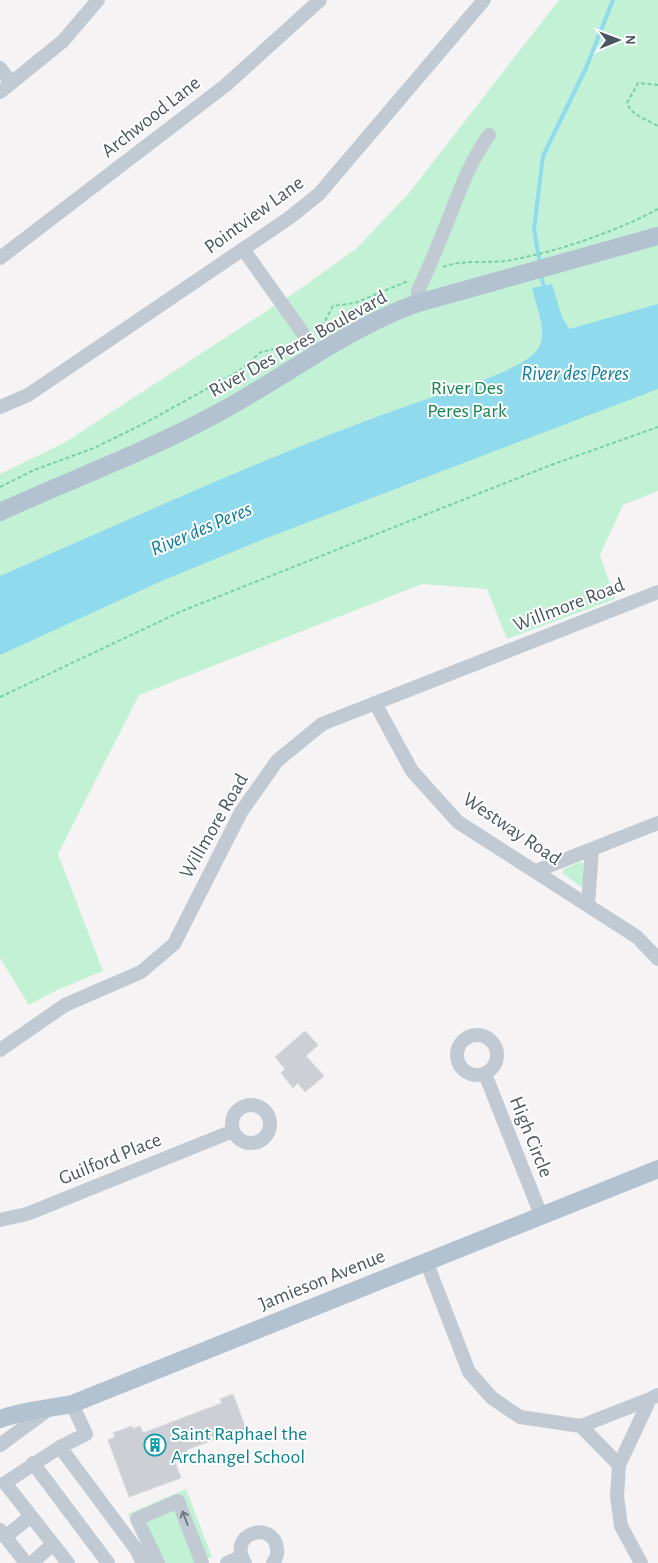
<svg xmlns="http://www.w3.org/2000/svg" width="658" height="1563" font-family="'Alegreya Sans',sans-serif">
<style>
.green{fill:#c3f1d5}
.water{fill:#90daee}
.lines{fill:none;stroke-linecap:round;stroke-linejoin:round}
.stream{stroke:#90daee;stroke-width:4}
.building{fill:#cdcfd5;stroke:#d7d9de}
.path{stroke:#7ad0a6;stroke-width:2;stroke-dasharray:4 2.5;stroke-linecap:butt}
.minor{stroke:#c1cad2;stroke-width:14}
.major{stroke:#b3c2d1;stroke-width:18}
.oneway{stroke:#6e7983}
.labels{text-anchor:middle;dominant-baseline:central;stroke-width:4;stroke-linejoin:round;paint-order:stroke}
.street-label{font-size:20px;fill:#4a5661;stroke:#fff}
.park-label{font-size:20px;fill:#17864f;stroke:#fff}
.culture-label{font-size:20px;fill:#0d838f;stroke:#fff;text-anchor:start}
.water-label{font-size:21px;font-style:italic;fill:#0c7c9b;stroke:#fff}
</style>
<rect width="100%" height="100%" fill="#f5f3f3"/>
<!-- green -->
<path class="green" d="M 559,0 L 658,0 L 658,491 L 623,505 L 600,555 L 615,599 L 507,639 L 487,589 L 422,584 L 139,695 L 58,854 L 103,971 L 57,990 L 29,1005 L 0,958 L 0,474 L 64,443 L 294,293 L 356,249 L 409,193 Z
M 580,862 L 584,863 L 583,886 L 581,887 L 562,873 L 564,869 Z
M 186,1489 L 212,1557 L 197,1563 L 151,1563 L 128,1514 Z"/>
<!-- water -->
<path class="water" d="M 552,284 L 562,317 L 569,329 L 658,304 L 658,389 L 264,539 L 164,580 L 0,655 L 0,576 C 140,515 279,450 424,400 C 449,391 527,370 539,347 C 548,331 535,304 532,288 Z"/>
<g class="lines">
<!-- stream -->
<path class="stream" d="M 540,264 L 534,229 L 543,156 L 586,68 L 613,0
M 541,273 L 544,289"/>
</g>
<!-- building -->
<path class="building" d="M 305,1031 L 318,1045 L 306,1056 L 324,1076 L 305,1092 L 298,1083 L 293,1088 L 281,1073 L 285,1069 L 275,1057 Z
M 233,1394 L 247,1432 L 232,1438 L 230,1434 L 186,1450 L 189,1457 L 175,1462 L 181,1478 L 129,1497 L 108,1440 L 115,1437 L 113,1433 L 132,1426 L 133,1429 L 140,1426 L 143,1433 L 222,1403 L 220,1399 Z"/>
<g class="lines">
<!-- path -->
<path class="path" d="M 658,85 L 638,83 L 627,103 C 632,116 646,119 658,126
M 443,267 C 461,259 490,264 511,260 C 559,251 615,232 658,209
M 316,330 L 325,321 L 333,306 L 355,303 L 408,281
M 0,487 L 34,470 L 94,448 L 145,423 L 239,371 L 261,352 L 274,349 L 288,350 L 296,344
M 0,697 L 182,611 L 551,465 L 658,427"/>
<!-- minor -->
<path class="minor" d="M 0,68 L 11,83
M 0,92 L 63,41 L 98,0
M 243,249 L 317,353
M 0,258 L 226,85 L 320,0
M 418,303 L 418,291 C 428,269 438,246 447,223 C 459,192 469,163 489,135
M 0,407 L 28,395 L 289,218 L 319,194 L 484,0
M 375,703 L 412,771 L 458,822 L 637,937 L 658,959
M 536,871 L 658,823
M 588,905 L 592,849
M457 1055a20 20 0 1 1 40 0a20 20 0 1 1-40 0Z
M 0,1050 L 65,1005 L 141,972 L 174,944 L 241,812 L 277,761 L 322,724 L 658,592
M 485,1074 L 541,1215
M232 1124a19 19 0 1 1 38 0a19 19 0 1 1-38 0Z
M 0,1220 L 27,1214 L 233,1131
M 426,1261 L 469,1372 L 492,1398 L 520,1417 L 581,1426 L 619,1465 L 617,1496 L 621,1526 L 641,1563
M 581,1426 L 650,1399
M 0,1445 L 49,1409
M 60,1447 L 86,1434 L 72,1404
M 33,1463 L 108,1563
M 619,1465 L 650,1399 L 658,1395
M 31,1516 L 5,1483 L 60,1447 L 136,1549 L 143,1563
M 0,1530 L 26,1563
M 5,1537 L 31,1516 L 53,1544 L 32,1563
M 53,1544 L 68,1563
M 158,1563 L 137,1519 L 178,1501 L 202,1563
M 227,1563 L 241,1557
M 245,1563 C 226,1533 274,1519 277,1549 C 278,1554 276,1559 273,1563"/>
<!-- major -->
<path class="major" d="M 0,512 C 72,479 148,451 218,413 C 285,377 345,329 418,303 L 658,236
M 0,1419 C 24,1410 48,1409 72,1404 L 658,1169"/>
</g>
<!-- one-way arrows -->
<defs><path id="oneway-shaft" d="M-6 0H5M1.5-3L5.5 0L1.5 3" fill="none" stroke-width="1.6" stroke-linecap="round" stroke-linejoin="round" transform="scale(1.25)"/></defs>
<use class="oneway" href="#oneway-shaft" transform="translate(185 1518) rotate(-111)"/>
<!-- icons -->
<defs>
<g id="building-ring" transform="scale(1.125)"><circle r="9.5" fill="#fff" stroke="#0f9aa8" stroke-width="1.5"/><path d="M-4-6H4V6H1V3H-1V6H-4ZM-2.5-4.3h1.7v1.8h-1.7ZM.8-4.3h1.7v1.8H.8ZM-2.5-1h1.7V.8h-1.7ZM.8-1h1.7V.8H.8Z" fill="#0f9aa8"/></g>
</defs>
<g fill-rule="evenodd">
<use href="#building-ring" x="155" y="1445"/>
</g>
<g class="labels">
<!-- street labels -->
<g class="street-label">
<text transform="translate(151 117) rotate(-38)">Archwood Lane</text>
<text transform="translate(254 215) rotate(-36)">Pointview Lane</text>
<text transform="translate(298 344) rotate(-29)">River Des Peres Boulevard</text>
<text transform="translate(569 605) rotate(-21)">Willmore Road</text>
<text transform="translate(214 826) rotate(-60)">Willmore Road</text>
<text transform="translate(512 829) rotate(34)">Westway Road</text>
<text transform="translate(531 1137) rotate(68)">High Circle</text>
<text transform="translate(110 1159) rotate(-22)">Guilford Place</text>
<text transform="translate(322 1280) rotate(-22)">Jamieson Avenue</text>
</g>
<!-- park labels -->
<g class="park-label">
<text x="467" y="388">River Des<tspan x="467" dy="23">Peres Park</tspan></text>
</g>
<!-- culture labels -->
<g class="culture-label">
<text x="171" y="1434">Saint Raphael the<tspan x="171" dy="23">Archangel School</tspan></text>
</g>
<!-- water labels -->
<g class="water-label">
<text x="575" y="373">River des Peres</text>
<text transform="translate(201 529) rotate(-23)">River des Peres</text>
</g>
</g>
<!-- north arrow -->
<g transform="translate(618 40) rotate(89)" stroke="#ffffff" stroke-width="4" paint-order="stroke">
<path d="M0-4L9 19L0 12L-9 19Z" fill="#4a5661"/>
<text y="-8" font-size="14" font-weight="bold" text-anchor="middle" fill="#4a5661">N</text>
</g>
</svg>
